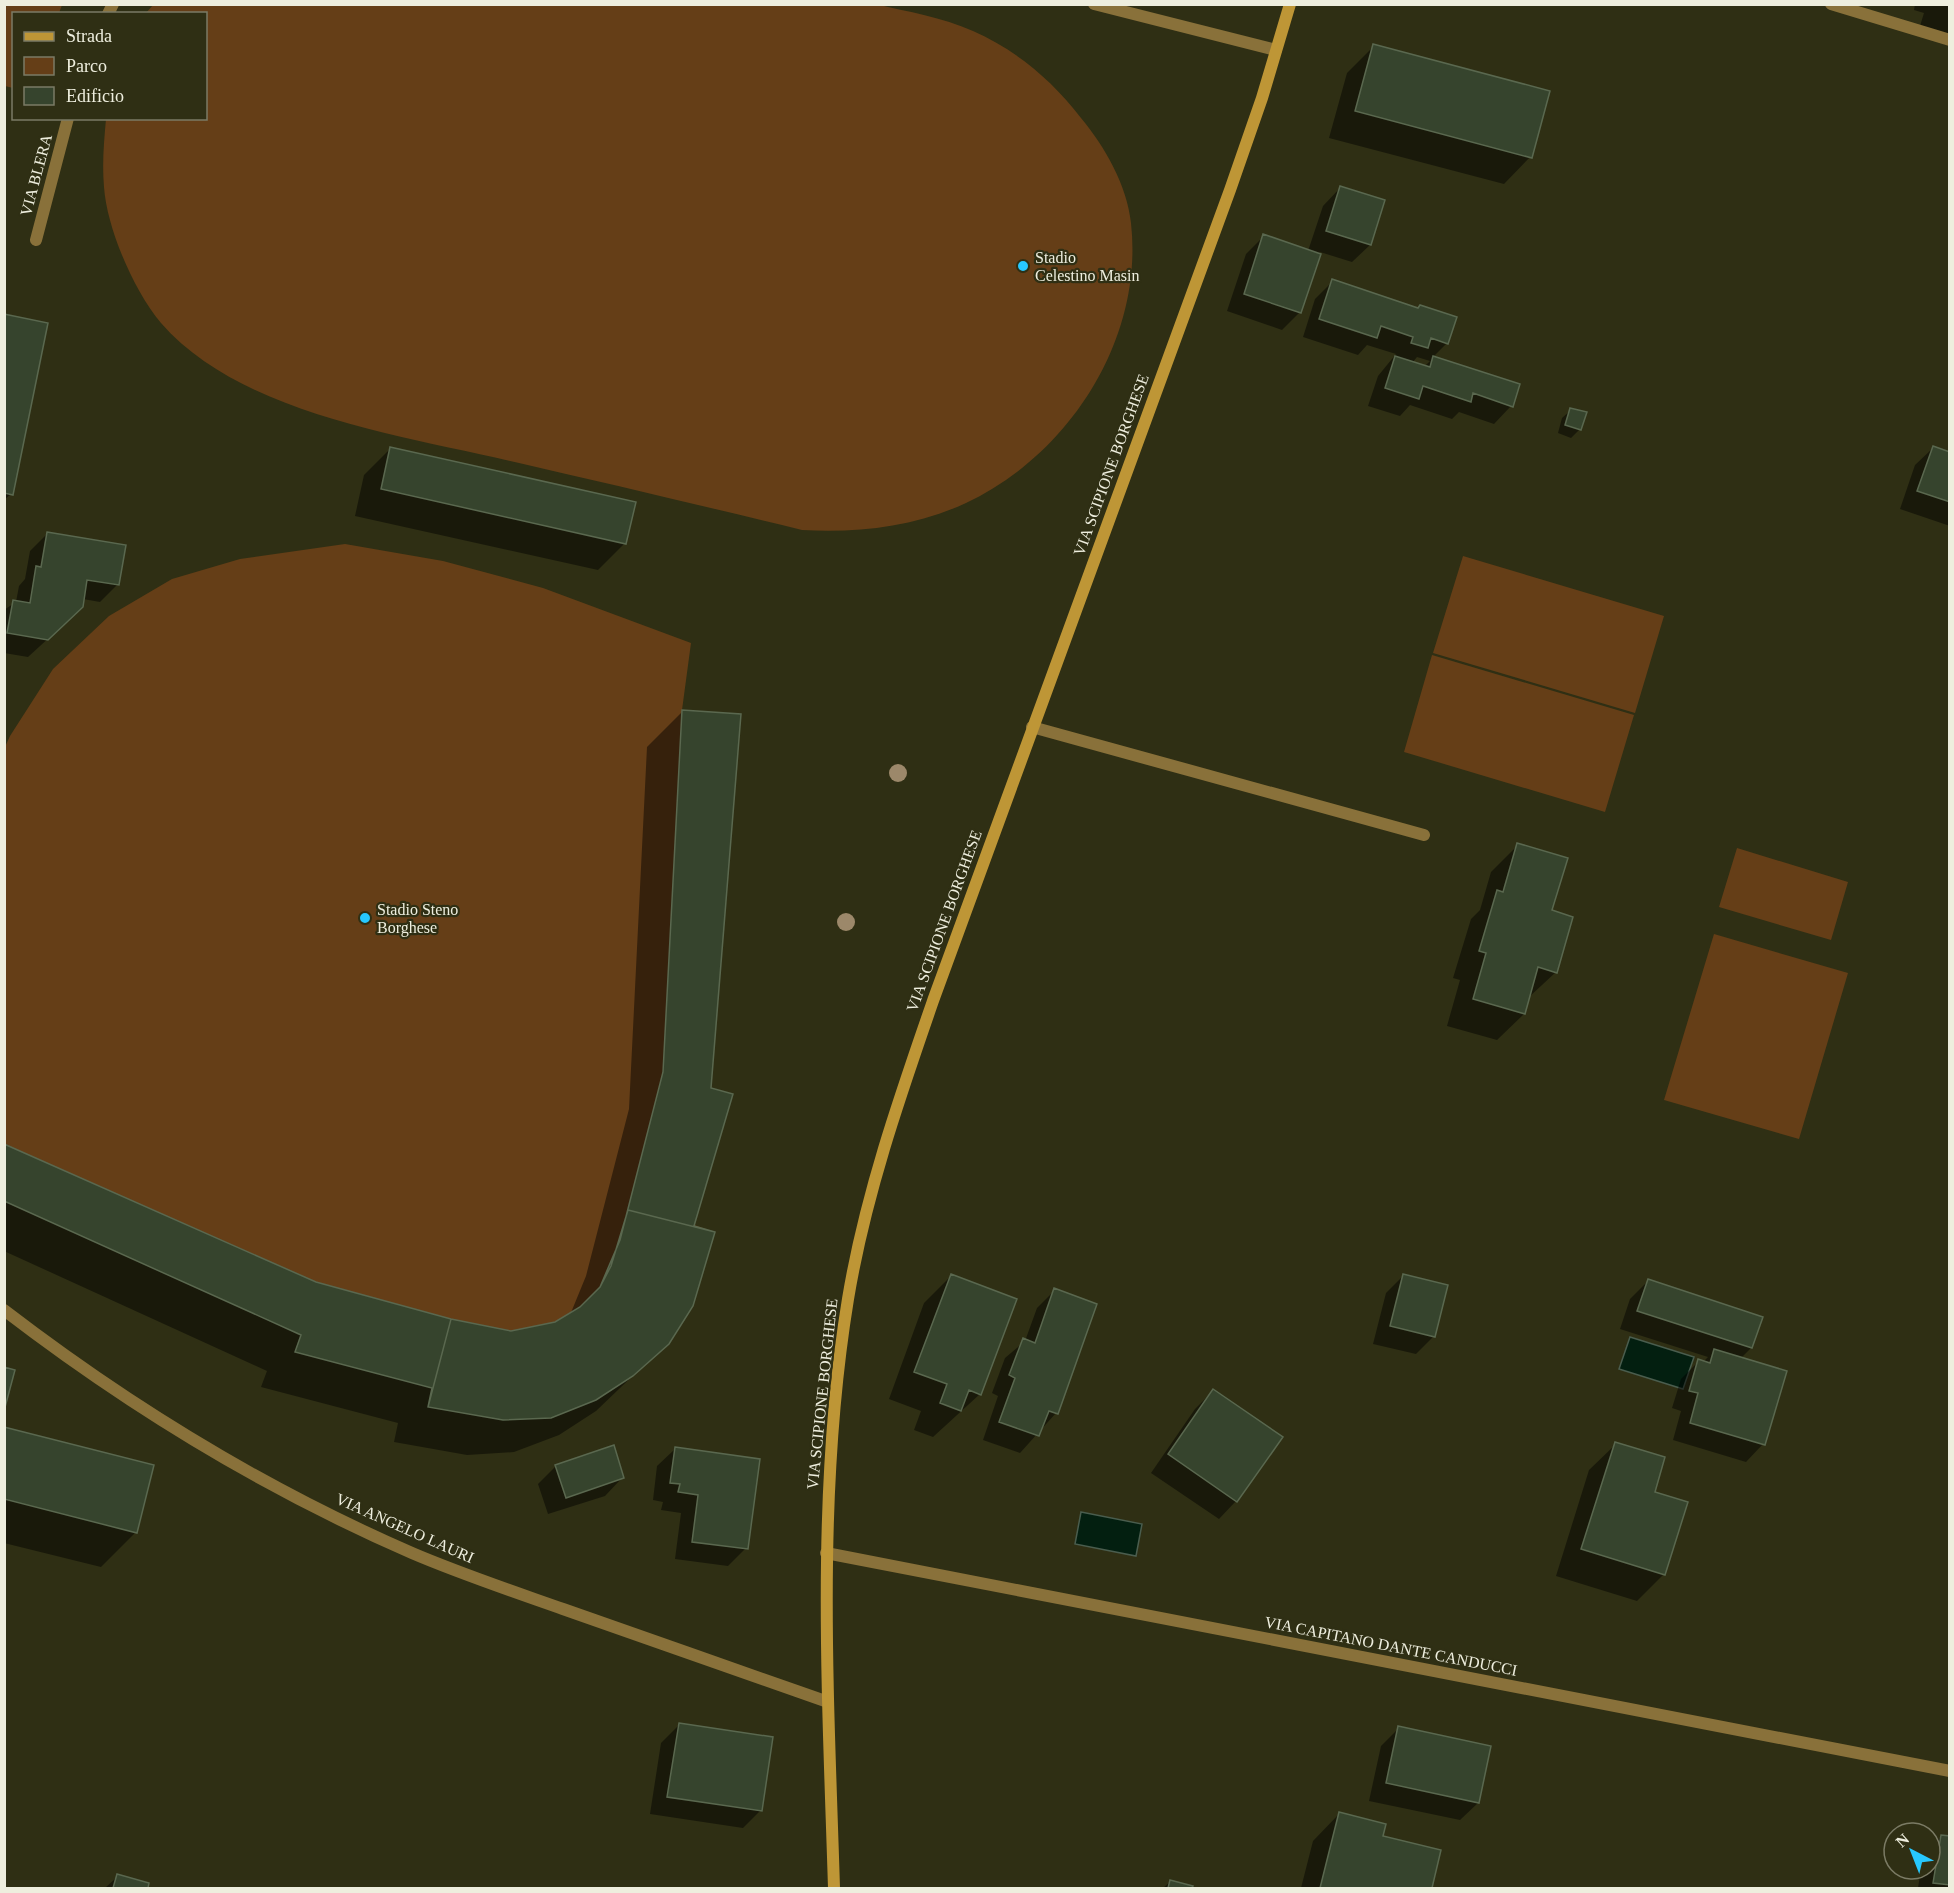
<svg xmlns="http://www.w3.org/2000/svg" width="1954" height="1893" font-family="'Times New Roman',serif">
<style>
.green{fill:#653e17}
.water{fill:#031f10;stroke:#4a5d4e;stroke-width:1.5}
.shadow{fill:#0007;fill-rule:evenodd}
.building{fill:#36442d;stroke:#5a684f;stroke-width:1.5}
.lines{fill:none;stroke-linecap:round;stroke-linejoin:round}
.service{stroke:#89713a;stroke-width:12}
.minor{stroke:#89713a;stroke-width:12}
.secondary{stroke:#be9636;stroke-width:12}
.tree{fill:#9c886a}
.poi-dot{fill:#27c8ff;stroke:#2f2f14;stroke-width:2}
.labels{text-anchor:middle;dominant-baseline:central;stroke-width:4.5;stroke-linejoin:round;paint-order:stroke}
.street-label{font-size:16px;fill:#eeeede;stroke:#2f2f14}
.poi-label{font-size:16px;fill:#eeeede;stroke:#2f2f14;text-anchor:start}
</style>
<rect width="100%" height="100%" fill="#2f2f14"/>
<!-- green -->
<path class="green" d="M 5,4 L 62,5 L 59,13 L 14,14 L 13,88 L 5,86 Z
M 153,5 L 876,4 C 908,12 942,17 973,31 C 1016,50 1052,80 1081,118 C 1105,147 1127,185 1131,223 C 1144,339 1069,455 966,503 C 914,527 859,533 802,530 C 708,507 614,485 519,463 C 406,436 241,415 161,323 C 134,291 107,229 104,187 C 102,164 104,141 106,119 L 206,118 L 206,14 L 146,13 Z
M 345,544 L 443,561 L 543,588 L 691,643 L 682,710 L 741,714 L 711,1088 L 733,1094 L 694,1225 L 715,1232 L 669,1344 L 633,1376 L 596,1400 L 551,1418 L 503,1420 L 428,1407 L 432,1388 L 295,1352 L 301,1335 L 5,1201 L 5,747 L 10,736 L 53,669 L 109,616 L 172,579 L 240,559 Z
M 1463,556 L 1664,616 L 1635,713 L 1433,653 Z
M 1432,655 L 1634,715 L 1605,812 L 1404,752 Z
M 1737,848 L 1848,882 L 1831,940 L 1719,907 Z
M 1714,934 L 1848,973 L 1799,1139 L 1664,1100 Z"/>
<!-- water -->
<path class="water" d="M 1630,1337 L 1694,1357 L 1683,1389 L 1619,1369 Z
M 1081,1512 L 1142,1524 L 1136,1556 L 1075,1544 Z"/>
<!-- shadow -->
<path class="shadow" d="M 1915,4 L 1950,4 L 1950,35 L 1920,26 L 1924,13 L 1914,10 Z
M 1374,46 L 1530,157 L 1504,184 L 1329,138 L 1347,73 Z
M 1340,188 L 1383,201 L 1370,245 L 1352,262 L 1320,252 L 1300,312 L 1282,330 L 1227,311 L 1246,254 L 1264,236 L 1308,251 L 1323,206 Z
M 1333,281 L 1447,343 L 1433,357 L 1511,406 L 1494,424 L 1459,412 L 1452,419 L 1410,405 L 1400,416 L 1368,406 L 1378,376 L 1396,354 L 1367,345 L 1358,355 L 1303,337 L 1315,299 ZM 1417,357 L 1430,361 L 1424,367 L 1412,363 Z
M 4,315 L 11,494 L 4,500 Z
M 1571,410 L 1580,429 L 1571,438 L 1558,433 L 1562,418 Z
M 391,448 L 625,543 L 598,570 L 355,516 L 364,475 Z
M 1933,448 L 1950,453 L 1950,526 L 1900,509 L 1915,465 Z
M 48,533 L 118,584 L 100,602 L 83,599 L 63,625 L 28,657 L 4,653 L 4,610 L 16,602 L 19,586 L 25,579 L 30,551 Z
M 682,712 L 692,1227 L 667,1343 L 596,1411 L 559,1435 L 514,1452 L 467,1455 L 394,1442 L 398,1423 L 261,1387 L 267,1371 L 4,1251 L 4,1145 L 315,1283 L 485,1329 L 511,1333 L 555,1324 L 570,1315 L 586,1276 L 629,1109 L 647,747 Z
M 1518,845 L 1551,911 L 1556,972 L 1528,998 L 1524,1014 L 1497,1040 L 1447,1026 L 1460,980 L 1453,978 L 1471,919 L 1480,910 L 1491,872 Z
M 951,1276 L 980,1394 L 933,1437 L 914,1430 L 921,1411 L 889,1399 L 924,1303 Z
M 1403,1276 L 1434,1336 L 1416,1354 L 1373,1344 L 1386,1293 Z
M 1648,1281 L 1751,1348 L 1740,1359 L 1763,1444 L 1746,1462 L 1673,1440 L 1681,1411 L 1672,1408 L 1681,1379 L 1699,1361 L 1703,1362 L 1708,1357 L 1620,1329 L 1630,1299 Z
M 1055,1290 L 1056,1413 L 1020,1453 L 983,1440 L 998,1396 L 992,1393 L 1005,1358 L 1025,1341 L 1037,1308 Z
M 1213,1391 L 1236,1501 L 1219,1519 L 1151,1473 L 1195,1409 Z
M 4,1429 L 136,1532 L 101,1567 L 4,1543 Z
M 1616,1444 L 1653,1493 L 1664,1574 L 1637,1601 L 1556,1576 L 1589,1470 Z
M 675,1449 L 746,1548 L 728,1566 L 675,1559 L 681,1513 L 661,1510 L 663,1502 L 653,1500 L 657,1466 Z
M 556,1466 L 622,1478 L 605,1496 L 548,1514 L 538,1484 Z
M 679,1725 L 761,1810 L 743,1828 L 650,1814 L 661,1743 Z
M 1399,1728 L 1478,1803 L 1460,1820 L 1369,1801 L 1381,1746 Z
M 1339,1814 L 1381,1837 L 1439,1851 L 1430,1888 L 1301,1888 L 1313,1841 Z
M 1942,1836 L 1950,1837 L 1950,1888 L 1918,1888 L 1921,1869 L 1930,1869 L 1930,1848 Z
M 118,1876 L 148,1884 L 146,1888 L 105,1888 Z
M 1170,1882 L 1191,1887 L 1191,1888 L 1163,1888 Z"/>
<!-- building -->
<path class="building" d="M 1373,44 L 1550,91 L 1532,158 L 1355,111 Z
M 1340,186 L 1385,200 L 1371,245 L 1326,231 Z
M 1263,234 L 1321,254 L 1301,313 L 1244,294 Z
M 1332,279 L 1418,308 L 1420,305 L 1457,317 L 1448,344 L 1431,338 L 1428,348 L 1411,343 L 1413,337 L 1381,326 L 1377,338 L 1319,319 Z
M 4,314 L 48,323 L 13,495 L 4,493 Z
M 1395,356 L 1430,367 L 1433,356 L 1520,384 L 1513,407 L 1473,393 L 1471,402 L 1423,386 L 1419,399 L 1385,388 Z
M 1570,408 L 1587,412 L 1581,430 L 1565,425 Z
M 1933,446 L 1950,452 L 1950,502 L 1917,491 Z
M 390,447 L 636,502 L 626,544 L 381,489 Z
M 47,532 L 126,545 L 119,585 L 87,580 L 83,607 L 48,640 L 7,633 L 13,600 L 30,603 L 36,566 L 41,567 Z
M 682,710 L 741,714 L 711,1088 L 733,1094 L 694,1226 L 715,1232 L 693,1306 L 669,1344 L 633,1376 L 596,1400 L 551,1418 L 503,1420 L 428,1407 L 432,1388 L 295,1352 L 301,1335 L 4,1201 L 4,1144 L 316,1282 L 451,1319 L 511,1331 L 555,1322 L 580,1307 L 600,1287 L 620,1240 L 663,1072 Z
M 1517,843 L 1568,858 L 1552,910 L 1573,917 L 1557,973 L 1538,967 L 1525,1014 L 1473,999 L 1486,953 L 1479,951 L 1497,890 L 1503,892 Z
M 628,1210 L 715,1232 L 693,1306 L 669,1344 L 633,1376 L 596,1400 L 551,1418 L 503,1420 L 428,1407 L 451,1319 L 511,1331 L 555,1322 L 580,1307 L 600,1287 L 611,1266 Z
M 951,1274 L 1017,1299 L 981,1395 L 969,1390 L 961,1411 L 940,1403 L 947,1384 L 914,1372 Z
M 1403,1274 L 1448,1285 L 1435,1337 L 1390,1326 Z
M 1648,1279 L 1763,1317 L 1752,1348 L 1637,1311 Z
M 1054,1288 L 1097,1304 L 1058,1414 L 1049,1411 L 1039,1436 L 999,1422 L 1015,1378 L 1009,1375 L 1023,1338 L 1035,1343 Z
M 1714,1349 L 1787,1371 L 1765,1445 L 1690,1423 L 1698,1393 L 1689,1391 L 1698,1359 L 1710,1363 Z
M 4,1367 L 15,1370 L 4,1411 Z
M 1213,1389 L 1283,1437 L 1237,1502 L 1168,1454 Z
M 4,1427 L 154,1465 L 137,1533 L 4,1499 Z
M 1615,1442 L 1665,1457 L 1655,1492 L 1688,1502 L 1665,1575 L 1581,1549 Z
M 614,1445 L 624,1478 L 566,1498 L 555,1465 Z
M 675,1447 L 760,1459 L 748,1549 L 692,1542 L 698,1495 L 678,1492 L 680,1484 L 670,1483 Z
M 679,1723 L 773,1737 L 762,1811 L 667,1797 Z
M 1398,1726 L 1491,1746 L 1479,1803 L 1386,1783 Z
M 1339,1812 L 1386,1824 L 1383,1836 L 1441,1850 L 1432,1888 L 1320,1888 Z
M 1941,1835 L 1950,1836 L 1950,1885 L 1933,1883 Z
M 117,1874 L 149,1883 L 148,1888 L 113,1888 Z
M 1170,1880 L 1193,1886 L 1192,1888 L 1168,1888 Z"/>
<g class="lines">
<!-- service -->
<path class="service" d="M 1032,727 L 1424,835"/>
<!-- minor -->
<path class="minor" d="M 1094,4 L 1276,50
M 1831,4 L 1950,40
M 108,14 L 113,4
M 36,240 L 68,118
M 4,1310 C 129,1406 267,1490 412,1553 C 461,1574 512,1591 563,1609 C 651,1640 740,1671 828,1702
M 826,1553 L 1950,1771"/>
<!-- secondary -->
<path class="secondary" d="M 834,1888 C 828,1692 816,1494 848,1299 C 865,1196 900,1096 934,998 L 1230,190 L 1262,98 L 1290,4"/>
</g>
<!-- trees -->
<g class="tree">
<circle cx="898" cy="773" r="9"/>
<circle cx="846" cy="922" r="9"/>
</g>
<!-- markers -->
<g class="poi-dot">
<circle cx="1023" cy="266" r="6"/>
<circle cx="365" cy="918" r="6"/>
</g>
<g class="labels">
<!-- street labels -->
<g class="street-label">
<text transform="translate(36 175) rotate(-75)">VIA BLERA</text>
<text transform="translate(1111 465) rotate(-70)">VIA SCIPIONE BORGHESE</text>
<text transform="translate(944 921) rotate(-70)">VIA SCIPIONE BORGHESE</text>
<text transform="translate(822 1394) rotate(-84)">VIA SCIPIONE BORGHESE</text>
<text transform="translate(405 1528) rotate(24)">VIA ANGELO LAURI</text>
<text transform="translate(1391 1646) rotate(11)">VIA CAPITANO DANTE CANDUCCI</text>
</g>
<!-- poi labels -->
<g class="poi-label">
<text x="1035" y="257">Stadio<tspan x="1035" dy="18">Celestino Masin</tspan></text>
<text x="377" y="909">Stadio Steno<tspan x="377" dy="18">Borghese</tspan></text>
</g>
</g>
<!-- border -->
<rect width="1954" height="1893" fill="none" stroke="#eeeede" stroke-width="12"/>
<!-- legend -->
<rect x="12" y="12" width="195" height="108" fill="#2f2f14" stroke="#7b7b65" stroke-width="1.5"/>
<rect x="24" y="32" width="30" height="9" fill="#be9636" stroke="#7b7b65" stroke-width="1.5"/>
<text x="66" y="42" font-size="18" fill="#eeeede">Strada</text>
<rect x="24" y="57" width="30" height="18" fill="#653e17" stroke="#7b7b65" stroke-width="1.5"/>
<text x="66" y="72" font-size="18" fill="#eeeede">Parco</text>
<rect x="24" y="87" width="30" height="18" fill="#36442d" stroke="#7b7b65" stroke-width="1.5"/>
<text x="66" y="102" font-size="18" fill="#eeeede">Edificio</text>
<!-- north arrow -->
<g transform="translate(1912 1851) rotate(318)"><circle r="28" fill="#2f2f14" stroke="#7b7b65" stroke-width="1.5"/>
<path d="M0-4.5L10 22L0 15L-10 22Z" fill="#27c8ff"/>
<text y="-9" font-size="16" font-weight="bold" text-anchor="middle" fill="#eeeede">N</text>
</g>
</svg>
